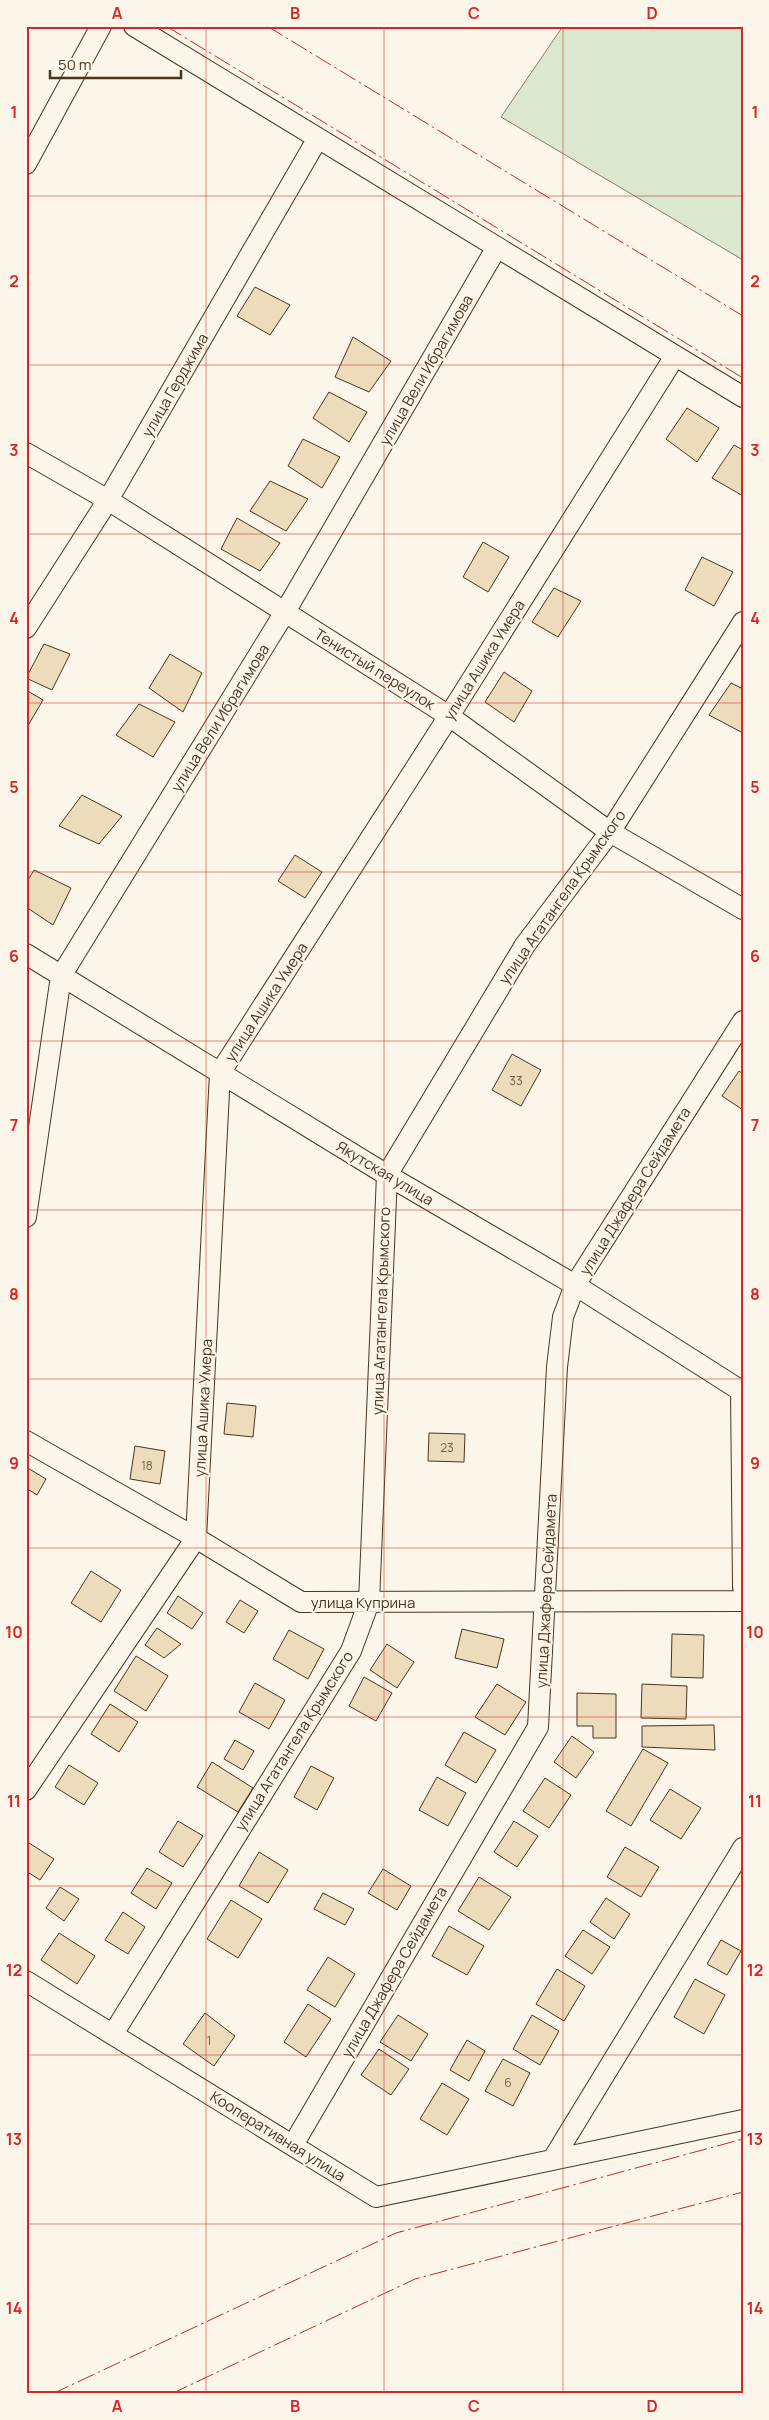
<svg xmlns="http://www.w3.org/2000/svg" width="769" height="2420" font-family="Manrope,sans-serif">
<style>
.green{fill:#dce7d0;stroke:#887966}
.building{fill:#ecdcbc;stroke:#4a3520}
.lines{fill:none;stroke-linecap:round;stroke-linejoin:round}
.minor-casing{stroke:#4a3520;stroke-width:22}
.minor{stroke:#fbf6e9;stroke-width:20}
.power{stroke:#c62828;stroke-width:1;stroke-dasharray:18 4 2.5 4;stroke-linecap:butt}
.grid{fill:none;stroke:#d62828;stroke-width:1;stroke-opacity:0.55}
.labels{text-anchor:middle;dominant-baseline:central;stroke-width:4;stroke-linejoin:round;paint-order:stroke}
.number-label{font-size:12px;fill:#725f47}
.street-label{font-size:15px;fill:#4a3520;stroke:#fbf6e9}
.neatline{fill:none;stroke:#d62828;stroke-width:2}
.grid-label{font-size:16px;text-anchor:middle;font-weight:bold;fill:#d62828}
</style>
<rect width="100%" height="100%" fill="#fbf6e9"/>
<!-- green -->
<path class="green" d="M 563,26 L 743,26 L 743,260 L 501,117 Z"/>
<!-- building -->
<path class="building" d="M 255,287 L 290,305 L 270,335 L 237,316 Z
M 353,337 L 391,361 L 369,392 L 335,377 Z
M 329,392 L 367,412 L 349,442 L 313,418 Z
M 687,408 L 719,428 L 697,462 L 666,439 Z
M 303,439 L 340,457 L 322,488 L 288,466 Z
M 734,445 L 743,450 L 743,496 L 712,478 Z
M 270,481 L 308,499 L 286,531 L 250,511 Z
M 237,518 L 280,543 L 260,571 L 221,549 Z
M 483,542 L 509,557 L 488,592 L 463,577 Z
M 702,557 L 733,572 L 714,606 L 685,590 Z
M 554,588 L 581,601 L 558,637 L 532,622 Z
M 44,644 L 70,654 L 52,690 L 26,678 Z
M 170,654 L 202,673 L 183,712 L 149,688 Z
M 504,672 L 532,691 L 514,722 L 485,702 Z
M 731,683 L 743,689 L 743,733 L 709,715 Z
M 26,690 L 43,700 L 26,729 Z
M 139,704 L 175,722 L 153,757 L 116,735 Z
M 82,795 L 122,816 L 99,844 L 59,826 Z
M 295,855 L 322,872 L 305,898 L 278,881 Z
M 34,870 L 71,888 L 53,925 L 26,907 L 26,883 Z
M 512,1054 L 541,1070 L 521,1106 L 492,1090 Z
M 739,1071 L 743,1074 L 743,1110 L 722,1096 Z
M 227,1403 L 256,1406 L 253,1437 L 224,1434 Z
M 429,1433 L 465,1434 L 464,1462 L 428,1461 Z
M 135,1446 L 165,1451 L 160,1484 L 130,1479 Z
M 26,1467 L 46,1479 L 37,1495 L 26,1488 Z
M 91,1571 L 121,1590 L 101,1622 L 71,1603 Z
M 178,1596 L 203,1613 L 192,1629 L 167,1613 Z
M 240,1600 L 258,1611 L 244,1633 L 226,1622 Z
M 157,1628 L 181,1644 L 164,1658 L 145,1645 Z
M 462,1629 L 504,1639 L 497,1668 L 455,1658 Z
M 289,1630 L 324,1649 L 308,1679 L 273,1659 Z
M 672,1634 L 704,1635 L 703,1678 L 671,1677 Z
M 387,1644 L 414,1662 L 397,1688 L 370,1670 Z
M 136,1656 L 168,1676 L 146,1711 L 114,1691 Z
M 364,1677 L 392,1693 L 376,1721 L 349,1706 Z
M 255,1683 L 285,1700 L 269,1729 L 239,1712 Z
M 497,1684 L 526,1702 L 505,1735 L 475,1717 Z
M 642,1684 L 687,1686 L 686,1719 L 641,1718 Z
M 577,1693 L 616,1694 L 616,1738 L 593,1738 L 593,1726 L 577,1726 Z
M 110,1704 L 138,1722 L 119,1752 L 91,1734 Z
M 714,1725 L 715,1750 L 642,1747 L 642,1726 Z
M 464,1732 L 496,1750 L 476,1783 L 445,1765 Z
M 572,1736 L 594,1752 L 576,1778 L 554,1762 Z
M 235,1740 L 254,1751 L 243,1770 L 224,1759 Z
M 643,1749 L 668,1763 L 631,1826 L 606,1811 Z
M 212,1762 L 253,1788 L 238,1812 L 197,1787 Z
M 69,1765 L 98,1783 L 84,1805 L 55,1787 Z
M 311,1766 L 334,1778 L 317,1810 L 294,1797 Z
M 437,1777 L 466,1793 L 448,1826 L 419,1810 Z
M 545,1778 L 571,1795 L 549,1828 L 523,1811 Z
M 670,1789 L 701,1808 L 681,1839 L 650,1820 Z
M 178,1821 L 203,1836 L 183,1867 L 159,1852 Z
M 514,1821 L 538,1836 L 517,1867 L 494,1852 Z
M 26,1841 L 54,1859 L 40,1880 L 26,1871 Z
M 625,1847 L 659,1867 L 641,1897 L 607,1877 Z
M 259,1852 L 288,1870 L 268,1903 L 239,1886 Z
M 147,1868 L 172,1883 L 156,1909 L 131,1893 Z
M 383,1869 L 411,1886 L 397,1910 L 368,1893 Z
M 479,1877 L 511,1897 L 489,1930 L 458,1911 Z
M 60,1887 L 79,1899 L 64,1921 L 46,1908 Z
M 323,1893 L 354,1909 L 345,1925 L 314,1909 Z
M 606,1898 L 630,1914 L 614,1939 L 590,1922 Z
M 231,1900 L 262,1919 L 238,1958 L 207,1939 Z
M 123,1912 L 145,1927 L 128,1954 L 105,1940 Z
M 449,1926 L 484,1946 L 467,1975 L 432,1956 Z
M 583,1930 L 610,1947 L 592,1974 L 565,1956 Z
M 59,1933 L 95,1956 L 77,1984 L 41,1960 Z
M 721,1940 L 741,1951 L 727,1975 L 707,1964 Z
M 328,1957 L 355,1974 L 335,2007 L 307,1990 Z
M 557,1969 L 585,1986 L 564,2021 L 536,2004 Z
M 695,1979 L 725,1995 L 704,2034 L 674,2017 Z
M 308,2004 L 331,2019 L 306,2057 L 284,2042 Z
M 205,2013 L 235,2036 L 214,2066 L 183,2044 Z
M 398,2015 L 428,2034 L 411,2061 L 380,2042 Z
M 532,2015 L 559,2031 L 540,2065 L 513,2049 Z
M 467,2040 L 485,2051 L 469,2081 L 450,2070 Z
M 379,2049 L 409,2069 L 391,2095 L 361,2075 Z
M 503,2059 L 530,2073 L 513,2106 L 485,2091 Z
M 442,2083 L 469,2099 L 447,2135 L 420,2119 Z"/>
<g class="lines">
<!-- minor casing -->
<g class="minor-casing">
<path id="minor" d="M 134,26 L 743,397
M 26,164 L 101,26
M 26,453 L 108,500 L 449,716 L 610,832 L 743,909
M 26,628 L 108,500 L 318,138
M 26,954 L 387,1175 L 575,1285 L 743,1392
M 26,1217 L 61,976 L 285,612 L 497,247
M 743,1388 L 741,1391 L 743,1587
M 26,1441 L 196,1538 L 301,1602 L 743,1601
M 26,1790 L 196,1538 L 220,1073 L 449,716 L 675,356
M 26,1981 L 376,2197 L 743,2120
M 113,2034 L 351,1651 L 369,1602 L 387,1175 L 525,945 L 610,832 L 743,622
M 293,2145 L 538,1727 L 557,1367 L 563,1317 L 575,1285 L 743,1021
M 553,2159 L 743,1848"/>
</g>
<!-- minor -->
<use href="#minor" class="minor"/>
<!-- power -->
<path class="power" d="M 166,26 L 743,378
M 267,26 L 743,316
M 52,2394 L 396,2233 L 743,2139
M 171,2394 L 415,2279 L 743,2192"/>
</g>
<!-- grid -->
<path class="grid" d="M 206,26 L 206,2394M 384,26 L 384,2394M 563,26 L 563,2394M 26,196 L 743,196M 26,365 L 743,365M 26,534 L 743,534M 26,703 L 743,703M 26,872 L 743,872M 26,1041 L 743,1041M 26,1210 L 743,1210M 26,1379 L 743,1379M 26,1548 L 743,1548M 26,1717 L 743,1717M 26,1886 L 743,1886M 26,2055 L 743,2055M 26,2224 L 743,2224"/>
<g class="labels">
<!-- number labels -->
<g class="number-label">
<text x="516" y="1080">33</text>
<text x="447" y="1447">23</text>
<text x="147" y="1465">18</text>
<text x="209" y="2040">1</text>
<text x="508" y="2082">6</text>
</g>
<!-- street labels -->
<g class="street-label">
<text transform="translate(426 370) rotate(-60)">улица Вели Ибрагимова</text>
<text transform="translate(175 385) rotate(-60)">улица Герджима</text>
<text transform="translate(484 660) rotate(-58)">улица Ашика Умера</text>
<text transform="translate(375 669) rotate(32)">Тенистый переулок</text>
<text transform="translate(220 718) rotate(-58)">улица Вели Ибрагимова</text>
<text transform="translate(562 897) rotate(-55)">улица Агатангела Крымского</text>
<text transform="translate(266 1002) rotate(-57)">улица Ашика Умера</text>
<text transform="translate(385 1173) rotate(31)">Якутская улица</text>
<text transform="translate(635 1191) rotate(-58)">улица Джафера Сейдамета</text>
<text transform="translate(381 1311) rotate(-88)">улица Агатангела Крымского</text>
<text transform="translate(203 1408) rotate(-87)">улица Ашика Умера</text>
<text transform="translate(546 1591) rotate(-87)">улица Джафера Сейдамета</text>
<text x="363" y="1602">улица Куприна</text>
<text transform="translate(294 1741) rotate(-58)">улица Агатангела Крымского</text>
<text transform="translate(394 1972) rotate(-60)">улица Джафера Сейдамета</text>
<text transform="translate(278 2136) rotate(32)">Кооперативная улица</text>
</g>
</g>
<!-- border -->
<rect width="769" height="2420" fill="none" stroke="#fbf6e9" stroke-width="55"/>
<!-- scale -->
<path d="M50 70v8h131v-8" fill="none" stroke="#4a3520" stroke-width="2.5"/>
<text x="58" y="70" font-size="15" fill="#4a3520" stroke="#fbf6e9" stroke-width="4" paint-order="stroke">50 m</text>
<rect x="28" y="28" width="714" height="2364" class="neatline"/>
<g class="grid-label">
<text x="117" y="19">A</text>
<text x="295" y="19">B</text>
<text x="474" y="19">C</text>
<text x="652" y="19">D</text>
<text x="14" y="118">1</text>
<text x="755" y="118">1</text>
<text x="14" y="287">2</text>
<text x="755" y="287">2</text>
<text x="14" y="456">3</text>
<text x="755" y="456">3</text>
<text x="14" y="624">4</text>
<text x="755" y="624">4</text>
<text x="14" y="793">5</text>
<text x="755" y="793">5</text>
<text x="14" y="962">6</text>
<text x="755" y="962">6</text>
<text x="14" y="1131">7</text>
<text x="755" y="1131">7</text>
<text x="14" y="1300">8</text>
<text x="755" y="1300">8</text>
<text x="14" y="1469">9</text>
<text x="755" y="1469">9</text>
<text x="14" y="1638">10</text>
<text x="755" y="1638">10</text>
<text x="14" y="1807">11</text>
<text x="755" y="1807">11</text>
<text x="14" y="1976">12</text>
<text x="755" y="1976">12</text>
<text x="14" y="2145">13</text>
<text x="755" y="2145">13</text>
<text x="14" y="2314">14</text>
<text x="755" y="2314">14</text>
<text x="117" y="2412">A</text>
<text x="295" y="2412">B</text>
<text x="474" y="2412">C</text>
<text x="652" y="2412">D</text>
</g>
</svg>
